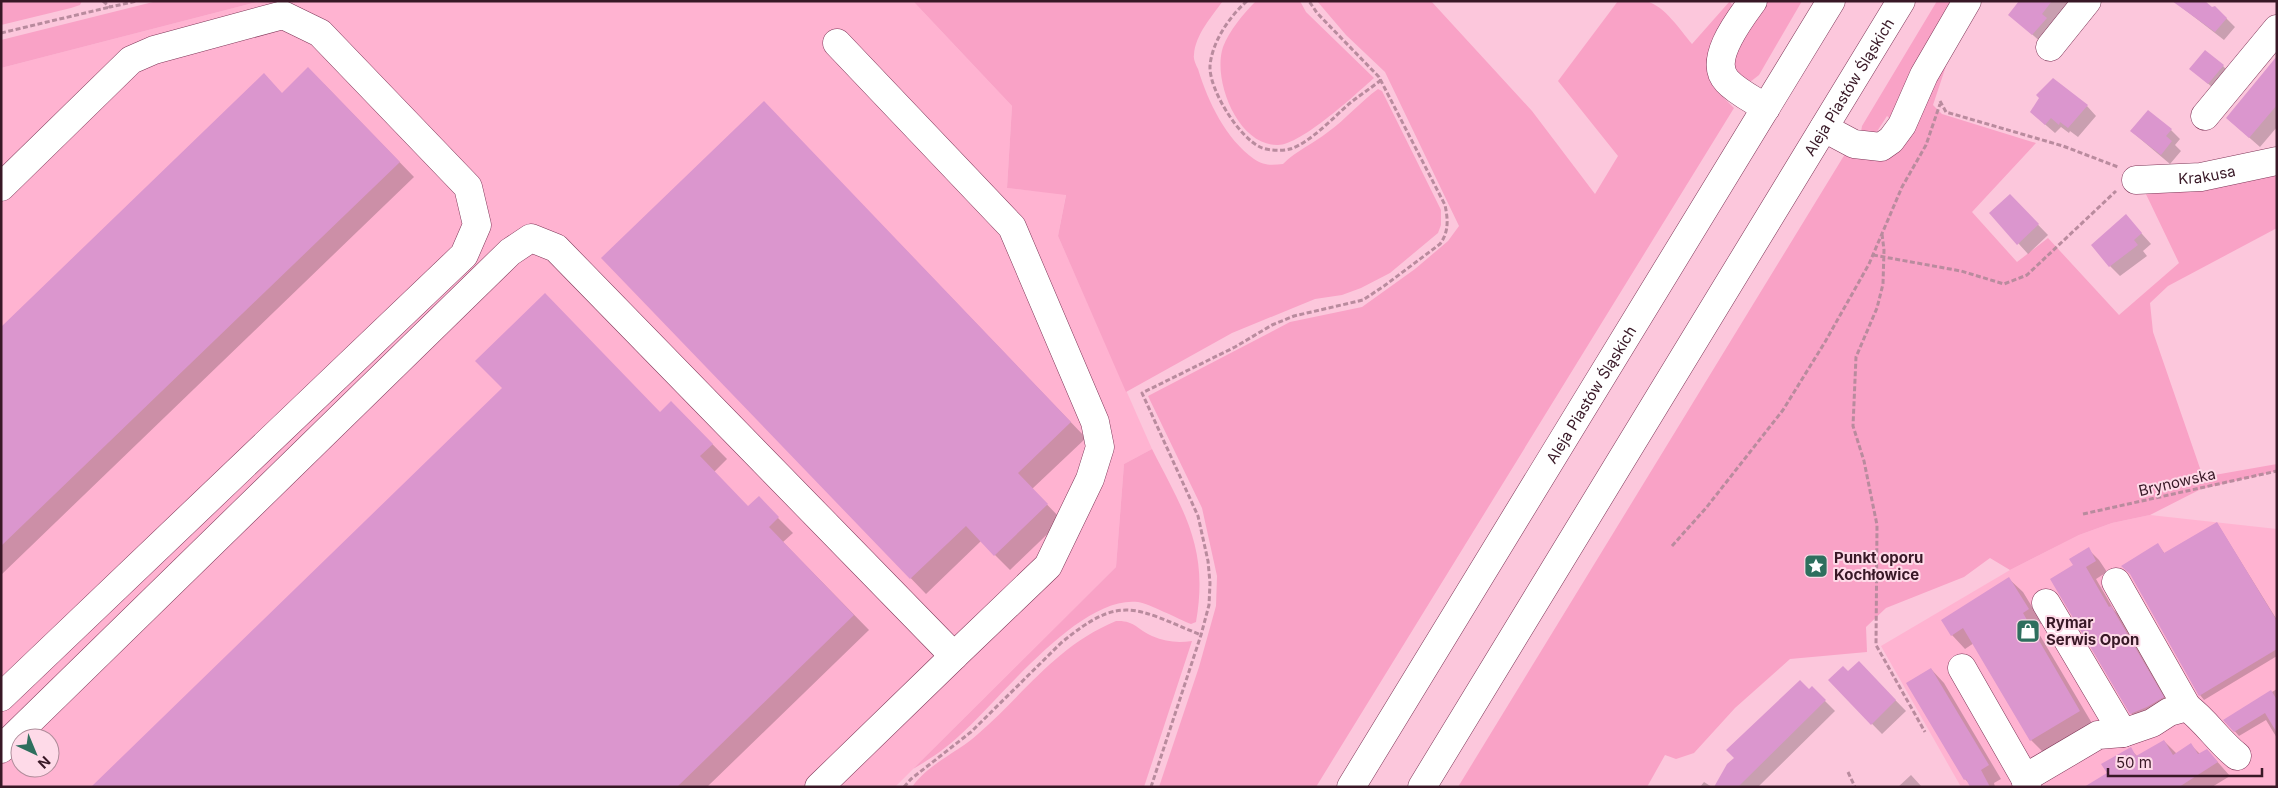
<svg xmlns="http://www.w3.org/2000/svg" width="2278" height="788" font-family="Inter,sans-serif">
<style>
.built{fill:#ffb3d1;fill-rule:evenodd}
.green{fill:#f9a2c6}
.shadow{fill:#0003}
.building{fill:#db96ce}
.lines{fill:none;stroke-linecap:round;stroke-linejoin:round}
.minor-casing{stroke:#7e3557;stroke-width:29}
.highway-casing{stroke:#7e3557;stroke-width:29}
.path{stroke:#b98b9e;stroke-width:3;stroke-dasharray:5 2.5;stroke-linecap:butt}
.minor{stroke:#fff;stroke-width:28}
.highway{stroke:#fff;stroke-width:28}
.labels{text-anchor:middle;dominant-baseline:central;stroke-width:4;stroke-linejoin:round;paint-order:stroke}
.street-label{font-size:15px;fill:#381826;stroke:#fedae8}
.poi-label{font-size:15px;font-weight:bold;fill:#381826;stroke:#fedae8;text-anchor:start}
</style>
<rect width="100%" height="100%" fill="#fcc7dc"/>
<!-- built -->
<path class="built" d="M 261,1 L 913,1 L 1012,106 L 1007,188 L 1066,194 L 1058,236 L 1152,449 L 1124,464 L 1116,567 L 895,787 L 1,787 L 1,68 ZM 20,738 L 50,738 L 50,768 L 20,768 Z
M 2150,515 L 2277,529 L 2277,785 L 2267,787 L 1961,787 L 1881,646 L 2010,570 L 2079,535 L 2112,523 Z"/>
<!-- green -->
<path class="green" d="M 1,1 L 82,1 L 80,5 L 71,8 L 1,25 Z
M 157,1 L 261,1 L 1,68 L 1,40 Z
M 913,1 L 1223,1 C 1212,16 1195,35 1194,55 C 1193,59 1196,65 1198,69 C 1208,102 1226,139 1254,159 C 1264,166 1272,165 1283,164 C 1297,150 1313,144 1328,132 C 1346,119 1360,102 1378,89 L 1382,91 L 1441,210 L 1441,225 L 1438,233 L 1390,273 L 1361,288 L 1342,295 L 1315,299 L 1232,333 L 1126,392 L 1058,236 L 1066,195 L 1007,188 L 1012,106 Z
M 1256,1 L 1300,1 L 1306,12 L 1374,78 C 1356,94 1301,145 1278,145 C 1238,146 1212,80 1223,47 C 1229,31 1244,13 1256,1 Z
M 1317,1 L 1431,1 L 1532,111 L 1595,194 L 1618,156 L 1558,81 L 1618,1 C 1626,1 1637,0 1646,1 C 1665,6 1680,30 1692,44 L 1730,1 L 1735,11 L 1712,81 L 1719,93 L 1734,108 L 1316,787 L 1159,787 L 1199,667 L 1216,606 L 1217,576 L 1202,508 L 1148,396 L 1290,322 L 1362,307 L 1415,269 L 1448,241 L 1459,226 L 1385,72 L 1346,35 Z
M 1762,1 L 1802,1 L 1759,75 L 1745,86 L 1734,80 L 1732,53 Z
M 1937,1 L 1962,1 L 1894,122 L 1887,116 L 1876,133 L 1861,132 L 1862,126 Z
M 1939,65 L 1946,66 L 1933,105 L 1942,114 L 2036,143 L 1972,212 L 2017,262 L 2048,238 L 2119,315 L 2179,263 L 2144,190 L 2277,169 L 2277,228 L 2168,286 L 2150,303 L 2153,332 L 2203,477 L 2277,464 L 2277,471 L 2201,489 L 2150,515 L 2112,523 L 2079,535 L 2010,570 L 1990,558 L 1964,577 L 1886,608 L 1866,627 L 1867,652 L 1790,659 L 1735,708 L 1694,753 L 1676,759 L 1665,755 L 1647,787 L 1458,787 L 1845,154 L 1875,160 L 1886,157 Z
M 1152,449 C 1184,512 1209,548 1196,622 L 1191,624 C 1178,619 1150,604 1138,602 C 1079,595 1000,700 959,736 C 946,748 929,760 913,769 L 1116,567 L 1124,464 Z
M 1116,621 C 1134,620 1137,629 1152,636 C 1166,642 1178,643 1192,641 L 1144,787 L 912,787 C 929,763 957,753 978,734 C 1025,693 1056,646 1116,621 Z"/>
<!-- shadow -->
<path class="shadow" d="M 2021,1 L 2071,1 L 2043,44 L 2010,15 Z
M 2180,6 L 2226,18 L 2235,27 L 2224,40 Z
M 2277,62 L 2277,127 L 2260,147 L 2227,118 Z
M 2223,66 L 2233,76 L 2219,93 L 2191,69 Z
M 324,84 L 414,177 L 1,575 L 1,328 L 282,94 Z
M 2087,106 L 2096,116 L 2078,137 L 2070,131 L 2069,133 L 2061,127 L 2055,133 L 2031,112 Z
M 779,118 L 1086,438 L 1032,489 L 1062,520 L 1010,570 L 981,541 L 926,594 L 603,258 Z
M 2171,130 L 2180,139 L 2175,145 L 2181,151 L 2170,164 L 2131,131 Z
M 2010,196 L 2048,235 L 2028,254 L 1991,213 Z
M 2126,216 L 2151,244 L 2143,251 L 2147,256 L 2120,276 L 2110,266 Z
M 671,402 L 727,459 L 714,472 L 748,508 L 758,498 L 793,533 L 783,542 L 869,630 L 707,787 L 92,787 L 660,413 Z
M 2217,523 L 2277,620 L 2277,656 L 2204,700 L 2200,695 L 2158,545 L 2165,554 Z
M 2088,549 L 2099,560 L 2107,572 L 2096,579 L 2114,610 L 2122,618 L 2174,709 L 2142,724 L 2131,713 L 2074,566 Z
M 2009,579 L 2023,592 L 2042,623 L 2035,627 L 2093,725 L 2045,754 L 2031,740 L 1974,643 L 1965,649 L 1952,635 Z
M 1859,663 L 1906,711 L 1882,734 L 1829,680 L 1848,673 Z
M 1931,669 L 1944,683 L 2001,779 L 1994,783 L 1995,787 L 1972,787 L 1965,779 Z
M 1812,688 L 1835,711 L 1758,787 L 1715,787 Z
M 2277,689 L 2277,738 L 2266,720 L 2239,736 L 2225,720 Z
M 2164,741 L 2177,754 L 2191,745 L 2200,754 L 2207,750 L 2230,776 L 2212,787 L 2086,787 L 2108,774 L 2130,749 L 2138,757 Z
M 1911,775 L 1922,787 L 1898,787 Z
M 1704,782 L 1712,787 L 1700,787 Z"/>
<!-- building -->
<path class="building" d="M 2019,1 L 2052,1 L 2042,14 L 2047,18 L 2032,35 L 2008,15 Z
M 2172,1 L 2205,1 L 2212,7 L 2215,6 L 2227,18 L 2215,32 Z
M 2205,50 L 2224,65 L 2208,84 L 2189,69 Z
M 2277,56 L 2277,105 L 2249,138 L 2226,118 Z
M 308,67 L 400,162 L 1,546 L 1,327 L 264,73 L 282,93 Z
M 2053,78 L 2088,105 L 2068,128 L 2060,122 L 2059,125 L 2051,118 L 2045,125 L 2030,112 L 2039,98 L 2036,95 Z
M 764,101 L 1071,422 L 1018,473 L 1048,504 L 994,556 L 966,526 L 910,579 L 601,258 Z
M 2148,110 L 2172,129 L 2166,136 L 2172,141 L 2161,155 L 2130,131 Z
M 2010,194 L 2039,224 L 2017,245 L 1989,213 Z
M 2126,214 L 2142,233 L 2134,240 L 2138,245 L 2109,267 L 2091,245 Z
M 545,293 L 660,412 L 671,401 L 713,444 L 700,456 L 748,506 L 759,496 L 779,517 L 769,527 L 854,615 L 677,787 L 91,787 L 502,388 L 475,361 Z
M 2217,522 L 2277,621 L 2277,649 L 2199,696 L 2130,574 L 2121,566 L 2158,543 L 2164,553 Z
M 2089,547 L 2096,561 L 2086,567 L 2109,607 L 2111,606 L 2164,697 L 2147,707 L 2130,714 L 2050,579 L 2073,565 L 2069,559 Z
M 2009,577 L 2029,609 L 2023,613 L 2080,711 L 2030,741 L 1963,628 L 1951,636 L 1941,620 Z
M 1859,661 L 1896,700 L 1871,725 L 1828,680 L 1843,666 L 1848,671 Z
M 1931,668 L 1989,765 L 1981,770 L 1990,787 L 1970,787 L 1966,779 L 1964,780 L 1906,683 Z
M 1800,680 L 1809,689 L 1812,686 L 1826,700 L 1738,787 L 1714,787 L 1727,764 L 1734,758 L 1726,750 Z
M 2271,690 L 2277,700 L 2277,733 L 2265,713 L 2234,732 L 2223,720 Z
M 2164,740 L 2173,755 L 2191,743 L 2198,754 L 2207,749 L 2218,762 L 2179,787 L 2084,787 L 2107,773 L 2101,764 L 2131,747 L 2136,756 Z"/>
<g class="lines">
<!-- minor casing -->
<g class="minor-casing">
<g id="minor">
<path d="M 1753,1 C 1740,19 1707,60 1727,81 C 1737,92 1754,100 1766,108"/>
<path d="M 837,43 L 1012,227 L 1095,422 L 1100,447 L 1090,479 L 1048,566 L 954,656"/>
<path d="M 2050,47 L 2087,1"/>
<path d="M 2205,116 L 2277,29"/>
<path d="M 1824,128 L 1854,144 L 1881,147 L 1891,140 L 1902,125 L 1924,75 L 1967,1"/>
<path id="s1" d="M 2136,180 L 2201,177 L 2277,161"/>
<path d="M 1,187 L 131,60 L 154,50 L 283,15 L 320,33 L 468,187 L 477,225 L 464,255 L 1,697"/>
<path d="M 2116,582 L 2187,707"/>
<path d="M 2046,603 L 2123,733"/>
<path d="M 1962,668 L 2025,778 L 2027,787"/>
<path d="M 1,749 L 510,252 L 531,238 L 556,248 L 954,656 L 819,787"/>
<path d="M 2025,778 L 2098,735 L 2123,733 L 2152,723 L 2169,712 L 2187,707 C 2206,721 2218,741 2237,756"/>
</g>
</g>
<!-- highway casing -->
<g class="highway-casing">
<g id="highway">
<path id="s2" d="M 1351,787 L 1831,1"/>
<path id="s3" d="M 1422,787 L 1901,1"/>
</g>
</g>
<!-- path -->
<path class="path" d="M 103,1 L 110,7 L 137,1
M 1247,1 C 1229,17 1212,42 1210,66 C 1209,90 1239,137 1260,147 C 1268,151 1283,151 1290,149 C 1310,143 1335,116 1350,103 C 1360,95 1371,88 1381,80
M 1,33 L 110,7
M 1940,101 L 1946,112 L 2063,146 L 2118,167
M 1882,234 L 1884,250 L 1883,284 L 1877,308 L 1856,357 L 1853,426 L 1864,461 L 1877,525 L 1876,645 L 1925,732
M 1873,255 L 1961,271 L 2004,284 L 2027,275 L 2116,191
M 2083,514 L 2277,471
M 1672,546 L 1706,508 L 1783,410 L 1825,342 L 1869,264 L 1902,187 L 1926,145 L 1940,104
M 1848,772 L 1855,787
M 904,787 L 911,779 L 971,732 L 1061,643 C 1121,593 1135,608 1201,635
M 1151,787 L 1201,635 L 1209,605 L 1210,583 L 1208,561 L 1198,516 L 1142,393 L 1235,347 L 1272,325 L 1294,316 L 1363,300 L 1384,286 L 1440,244 C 1449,232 1448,219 1445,205 L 1379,77 L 1317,13 L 1309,1"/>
<!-- minor -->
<use href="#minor" class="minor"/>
<!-- highway -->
<use href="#highway" class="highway"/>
</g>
<!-- icons -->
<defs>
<g id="sight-square" transform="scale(1.25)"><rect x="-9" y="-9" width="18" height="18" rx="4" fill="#2e6f5e" stroke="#fedae8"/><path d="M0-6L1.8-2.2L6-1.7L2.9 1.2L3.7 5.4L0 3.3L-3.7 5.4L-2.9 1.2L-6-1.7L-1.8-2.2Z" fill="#fff"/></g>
<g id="shop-square" transform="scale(1.25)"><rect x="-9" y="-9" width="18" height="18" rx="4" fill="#2e6f5e" stroke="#fedae8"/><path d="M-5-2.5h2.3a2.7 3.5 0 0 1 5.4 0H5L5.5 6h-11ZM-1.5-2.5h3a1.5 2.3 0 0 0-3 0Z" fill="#fff"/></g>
</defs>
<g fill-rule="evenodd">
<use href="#sight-square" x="1816" y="566"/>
<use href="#shop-square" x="2028" y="631"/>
</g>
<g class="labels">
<!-- street labels -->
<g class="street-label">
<text stroke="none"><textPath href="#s3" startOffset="820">Aleja Piastów Śląskich</textPath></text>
<text stroke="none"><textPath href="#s1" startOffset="71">Krakusa</textPath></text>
<text stroke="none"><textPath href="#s2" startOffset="460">Aleja Piastów Śląskich</textPath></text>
<text transform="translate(2177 482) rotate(-13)">Brynowska</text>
</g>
<!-- poi labels -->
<g class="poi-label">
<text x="1834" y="557">Punkt oporu<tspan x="1834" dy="17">Kochłowice</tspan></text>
<text x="2046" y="622">Rymar<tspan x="2046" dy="17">Serwis Opon</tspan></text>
</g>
</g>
<!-- border -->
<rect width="2278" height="788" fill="none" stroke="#381826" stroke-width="5"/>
<!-- north arrow -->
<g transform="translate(35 753) rotate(136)"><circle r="24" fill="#fedae8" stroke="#af8c9a"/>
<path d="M0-4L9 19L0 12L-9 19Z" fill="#2e6f5e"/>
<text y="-8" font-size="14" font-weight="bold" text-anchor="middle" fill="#381826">N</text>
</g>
<!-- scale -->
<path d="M2108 768v8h154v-8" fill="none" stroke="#381826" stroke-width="2.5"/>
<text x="2116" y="768" font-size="15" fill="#381826" stroke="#fedae8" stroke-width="4" paint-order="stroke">50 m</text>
</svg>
